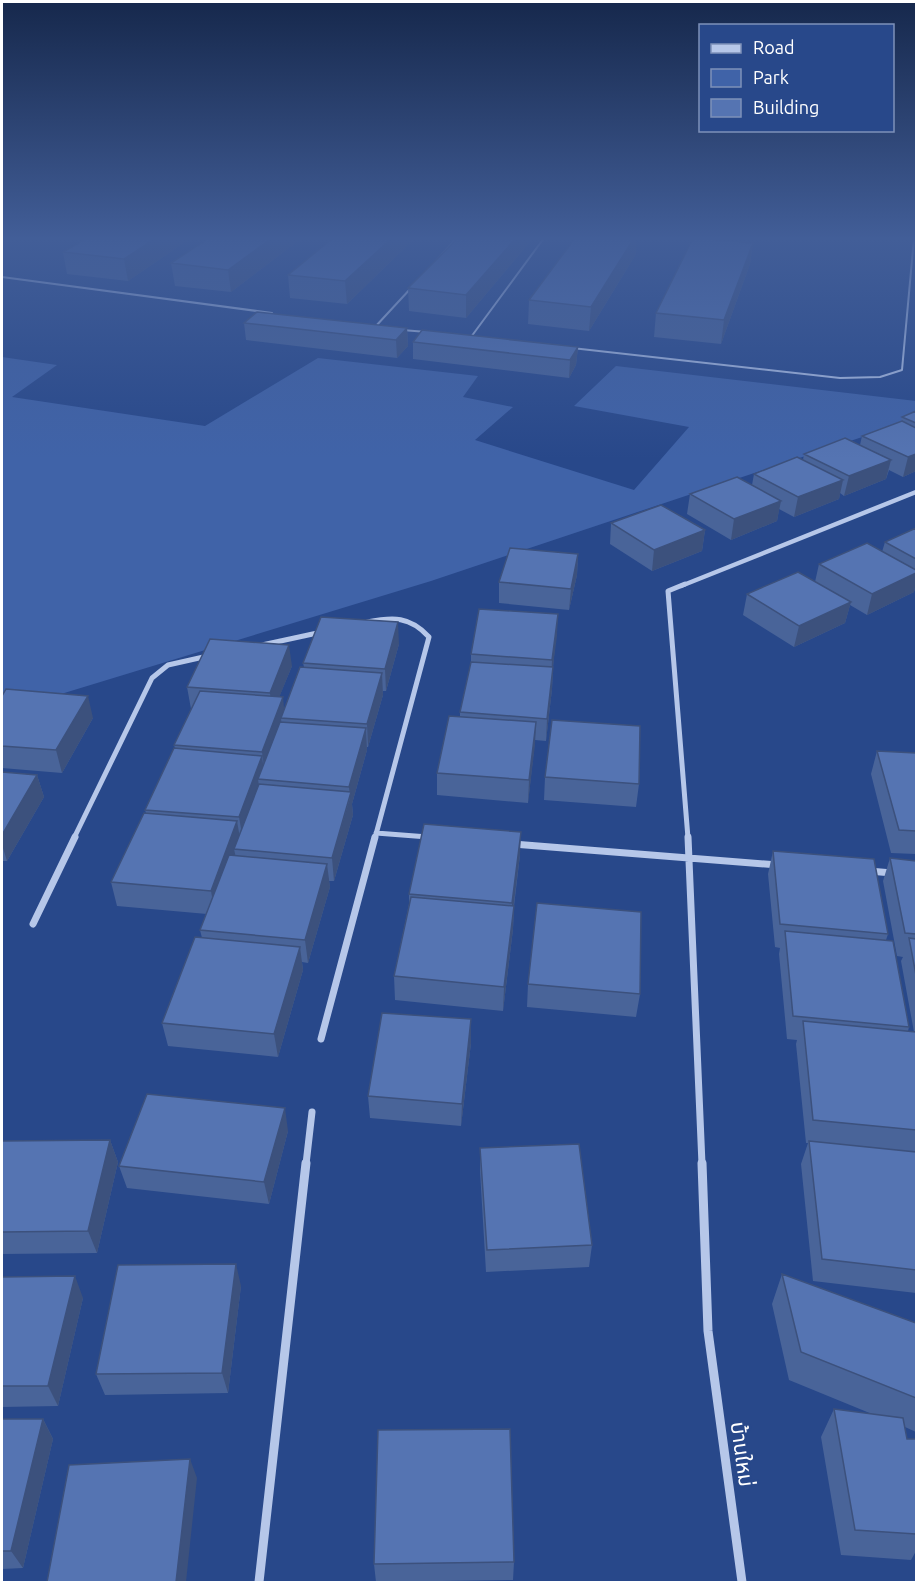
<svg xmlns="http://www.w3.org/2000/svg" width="918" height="1584" font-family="Ubuntu,'Noto Sans Thai',sans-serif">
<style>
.green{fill:#4063a8}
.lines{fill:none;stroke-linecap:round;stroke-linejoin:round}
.service{stroke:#b6c7e9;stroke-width:2}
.minor-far3{stroke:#b6c7e9;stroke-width:4.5}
.minor-far2{stroke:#b6c7e9;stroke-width:5}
.minor-far1{stroke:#b6c7e9;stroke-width:7}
.minor{stroke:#b6c7e9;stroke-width:9}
.wall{fill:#496499}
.shaded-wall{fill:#3c517d}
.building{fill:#5574b2;stroke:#3c517d;stroke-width:1.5}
.labels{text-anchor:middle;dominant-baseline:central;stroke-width:4.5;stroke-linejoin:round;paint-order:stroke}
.near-street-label{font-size:21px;fill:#fff;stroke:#28488a}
</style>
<rect width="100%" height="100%" fill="#28488a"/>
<!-- green -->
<path class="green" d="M 2,357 L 57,365 L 12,397 L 205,426 L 318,358 L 478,376 L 463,397 L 513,407 L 475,440 L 634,490 L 689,427 L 574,406 L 616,366 L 916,401 L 916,419 L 431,581 L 2,712 Z"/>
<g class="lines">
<!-- service -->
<path class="service" d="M 436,261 L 457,238
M 2,277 L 272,313
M 375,327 L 412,287
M 402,330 L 427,332
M 471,337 L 544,238
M 572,348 L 840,378 L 880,377 L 902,370 L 914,238"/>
<!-- minor-far3 -->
<path class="minor-far3" d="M 681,586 L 916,492"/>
<!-- minor-far2 -->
<path class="minor-far2" d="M 685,584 L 668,591 L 688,838
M 367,622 C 393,617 410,616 429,637 L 375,838
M 262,645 L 322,632
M 376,833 L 428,837
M 74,838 L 152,678 L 168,665 L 208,656"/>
<!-- minor-far1 -->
<path class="minor-far1" d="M 688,837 L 702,1164
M 513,844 L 778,865
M 869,871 L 892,873
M 33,924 L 75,837
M 321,1039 L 375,837
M 306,1164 L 312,1112"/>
<!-- minor -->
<path class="minor" d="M 702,1163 L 708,1331 L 742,1582
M 259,1582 L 306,1163"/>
</g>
<!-- wall -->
<path class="wall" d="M 191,238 L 128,281 L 67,274 L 63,252 Z
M 209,238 L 302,238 L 231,292 L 175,286 L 171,263 Z
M 333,238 L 415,238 L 347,304 L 290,298 L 288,275 Z
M 458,238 L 529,238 L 529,243 L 466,318 L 409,311 L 408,288 Z
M 753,243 L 750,264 L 721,344 L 654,337 L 656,313 Z
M 636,254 L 589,331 L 528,324 L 529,300 Z
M 244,323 L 407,328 L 408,346 L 397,358 L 246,340 Z
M 413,342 L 578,347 L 576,365 L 569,378 L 413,359 Z
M 916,411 L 916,471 L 903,477 L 889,470 L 886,479 L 844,496 L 840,493 L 839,499 L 794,517 L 779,509 L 777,521 L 731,540 L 687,514 L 690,494 L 752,485 L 754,474 L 803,460 L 804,454 L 860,445 L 862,436 L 901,421 L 902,417 Z
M 611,523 L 705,530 L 702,551 L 652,571 L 610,544 Z
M 916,528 L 916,583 L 914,592 L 867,615 L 850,605 L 845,623 L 794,647 L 743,615 L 747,594 L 815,582 L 819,564 L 882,552 L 885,542 Z
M 578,554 L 577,575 L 569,610 L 499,603 L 499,582 Z
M 558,614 L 553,667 L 552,689 L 546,741 L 535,740 L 528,803 L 437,795 L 437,773 L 460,717 L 460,712 L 471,662 L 471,654 Z
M 399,644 L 386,691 L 383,691 L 383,695 L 368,747 L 367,747 L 367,750 L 352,804 L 353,815 L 334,881 L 329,881 L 330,887 L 308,963 L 302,962 L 303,970 L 278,1057 L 168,1046 L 162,1023 L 202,938 L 200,930 L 207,914 L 117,906 L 111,882 L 146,813 L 145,810 L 175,748 L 174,745 L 191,709 L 187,687 L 292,666 L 279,697 L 284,709 L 304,667 L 303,663 Z
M 2,696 L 93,718 L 62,773 L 2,768 Z
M 877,751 L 916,753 L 916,854 L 891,853 L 871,774 Z
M 2,772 L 37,775 L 44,797 L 7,861 L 2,861 Z
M 545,777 L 639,784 L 636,807 L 544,800 Z
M 773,851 L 888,934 L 886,940 L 909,1027 L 908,1031 L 914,1032 L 901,961 L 903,957 L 897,956 L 883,881 L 890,858 L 916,861 L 916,1293 L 813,1281 L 801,1164 L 808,1143 L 806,1143 L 796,1044 L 797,1040 L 787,1039 L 779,954 L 780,948 L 775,947 L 768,874 Z
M 520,855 L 514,906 L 513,929 L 503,1011 L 395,1000 L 394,976 L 409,904 L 409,894 Z
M 528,984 L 640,994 L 636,1017 L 527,1007 Z
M 471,1043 L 461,1126 L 370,1118 L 368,1096 Z
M 288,1131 L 269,1204 L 127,1188 L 119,1166 Z
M 110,1140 L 118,1162 L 97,1253 L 2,1254 L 2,1141 Z
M 480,1148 L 592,1245 L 589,1267 L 486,1272 L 480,1171 Z
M 782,1274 L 916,1323 L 916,1432 L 905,1427 L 907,1439 L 916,1439 L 916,1551 L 911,1560 L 841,1555 L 821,1437 L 834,1409 L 872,1414 L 789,1380 L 772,1304 Z
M 2,1277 L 83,1298 L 58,1406 L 2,1407 Z
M 241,1286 L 228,1393 L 105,1395 L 96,1374 Z
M 2,1419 L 43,1419 L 53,1439 L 23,1568 L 2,1569 Z
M 514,1562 L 513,1580 L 376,1582 L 374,1564 Z"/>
<!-- shaded-wall -->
<path class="shaded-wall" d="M 156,238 L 191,238 L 128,281 L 124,259 Z
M 272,238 L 302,238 L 231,292 L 228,270 Z
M 392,238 L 415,238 L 347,304 L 345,281 Z
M 516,238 L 529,238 L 529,243 L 466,318 L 466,295 Z
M 634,238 L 637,238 L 636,254 L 589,331 L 591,307 Z
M 753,243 L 750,264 L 721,344 L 724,320 Z
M 407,328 L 408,346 L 397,358 L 396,340 Z
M 578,347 L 576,365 L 569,378 L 570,360 Z
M 916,454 L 916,471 L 903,477 L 908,457 Z
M 891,460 L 886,479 L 844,496 L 849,476 Z
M 843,480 L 839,499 L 794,517 L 798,497 Z
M 781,501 L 777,521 L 731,540 L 734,519 Z
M 705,530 L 702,551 L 652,571 L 654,550 Z
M 578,554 L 577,575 L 569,610 L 571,589 Z
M 916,573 L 916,583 L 914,592 L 867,615 L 872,594 Z
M 851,602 L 845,623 L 794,647 L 799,626 Z
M 558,614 L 557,636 L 551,682 L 552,660 Z
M 398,622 L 399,644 L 386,691 L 385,669 Z
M 289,645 L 292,666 L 272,715 L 270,693 Z
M 553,667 L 552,689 L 546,741 L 547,719 Z
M 382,673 L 383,695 L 368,747 L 367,724 Z
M 88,696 L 93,718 L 62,773 L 56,750 Z
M 283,697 L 285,718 L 281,718 L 282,729 L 265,775 L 262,752 Z
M 536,722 L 535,745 L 528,803 L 529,780 Z
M 366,728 L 367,750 L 352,804 L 353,815 L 334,881 L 332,858 L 350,798 L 349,787 Z
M 262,756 L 265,778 L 258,779 L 260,794 L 243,840 L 239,817 Z
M 37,775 L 44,797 L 7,861 L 2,845 L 2,835 Z
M 237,821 L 241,844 L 234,849 L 236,858 L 215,914 L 211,891 Z
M 521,832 L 520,855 L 511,926 L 512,903 Z
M 327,864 L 330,887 L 308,963 L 305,940 Z
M 514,906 L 513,929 L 503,1011 L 504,987 Z
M 300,947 L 303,970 L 278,1057 L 274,1034 Z
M 471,1019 L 471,1043 L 461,1126 L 462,1104 Z
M 285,1108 L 288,1131 L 269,1204 L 264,1182 Z
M 110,1140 L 118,1162 L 97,1253 L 88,1231 Z
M 236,1264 L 241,1286 L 228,1393 L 222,1373 Z
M 75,1276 L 83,1298 L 58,1406 L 48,1386 Z
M 43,1419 L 53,1439 L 23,1568 L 11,1551 Z
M 190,1459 L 197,1478 L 186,1582 L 176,1582 Z"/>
<!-- building -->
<path class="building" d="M 87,238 L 156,238 L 124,259 L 63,252 Z
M 209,238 L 272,238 L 228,270 L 171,263 Z
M 333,238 L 392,238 L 345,281 L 288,275 Z
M 458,238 L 516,238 L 466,295 L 408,288 Z
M 575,238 L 634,238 L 591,307 L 529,300 Z
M 693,238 L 753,243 L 724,320 L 656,313 Z
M 257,312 L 407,328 L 396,340 L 244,323 Z
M 422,330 L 578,347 L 570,360 L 413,342 Z
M 916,411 L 916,423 L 902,417 Z
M 902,421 L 916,428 L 916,454 L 908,457 L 862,436 Z
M 845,438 L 891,460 L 849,476 L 804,454 Z
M 797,457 L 843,480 L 798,497 L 754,474 Z
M 737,477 L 781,501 L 734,519 L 690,494 Z
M 661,505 L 705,530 L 654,550 L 611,523 Z
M 916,528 L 916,559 L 885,542 Z
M 867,543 L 916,570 L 916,573 L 872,594 L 819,564 Z
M 510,548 L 578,554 L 571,589 L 499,582 Z
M 798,572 L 851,602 L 799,626 L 747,594 Z
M 479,609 L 558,614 L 552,660 L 471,654 Z
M 321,617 L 398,622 L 385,669 L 303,663 Z
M 210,639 L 289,645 L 270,693 L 187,687 Z
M 471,662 L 553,667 L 547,719 L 460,712 Z
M 300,667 L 382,673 L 367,724 L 281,718 Z
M 6,689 L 88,696 L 56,750 L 2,746 L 2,696 Z
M 200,691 L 283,697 L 262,752 L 174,745 Z
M 449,716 L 536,722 L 529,780 L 437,773 Z
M 552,720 L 640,726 L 639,784 L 545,777 Z
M 280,722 L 366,728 L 349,787 L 258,779 Z
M 174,748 L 262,756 L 239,817 L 145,810 Z
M 877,751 L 916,753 L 916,831 L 899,830 Z
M 2,772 L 37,775 L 2,835 Z
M 259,784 L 351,792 L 332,858 L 234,849 Z
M 144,813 L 237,821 L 211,891 L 111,882 Z
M 424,824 L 521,832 L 512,903 L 409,894 Z
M 773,851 L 874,859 L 888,934 L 780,924 Z
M 229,855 L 327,864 L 305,940 L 200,930 Z
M 890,858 L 916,861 L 916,934 L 905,933 Z
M 411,897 L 514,906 L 504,987 L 394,976 Z
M 537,903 L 641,912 L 640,994 L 528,984 Z
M 785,931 L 893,941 L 909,1027 L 793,1016 Z
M 195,937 L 300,947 L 274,1034 L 162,1023 Z
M 909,938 L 916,939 L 916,975 Z
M 382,1013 L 471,1019 L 462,1104 L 368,1096 Z
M 803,1021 L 916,1032 L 916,1130 L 813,1120 Z
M 147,1094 L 285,1108 L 264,1182 L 119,1166 Z
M 110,1140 L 88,1231 L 2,1232 L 2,1141 Z
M 809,1141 L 916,1152 L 916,1270 L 822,1259 Z
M 579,1144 L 592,1245 L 487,1250 L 480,1148 Z
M 236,1264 L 222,1373 L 96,1374 L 118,1265 Z
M 782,1274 L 916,1323 L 916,1398 L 801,1352 Z
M 75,1276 L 48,1386 L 2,1386 L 2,1277 Z
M 834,1409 L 903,1418 L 907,1439 L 916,1439 L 916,1534 L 855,1530 Z
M 2,1419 L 43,1419 L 11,1551 L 2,1551 Z
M 510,1429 L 514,1562 L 374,1564 L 378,1430 Z
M 190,1459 L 176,1582 L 47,1582 L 69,1465 Z"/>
<!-- sky -->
<linearGradient id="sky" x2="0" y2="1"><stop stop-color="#16284c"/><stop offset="0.52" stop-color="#425e98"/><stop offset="1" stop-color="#425e98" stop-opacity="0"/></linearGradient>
<rect width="918" height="459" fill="url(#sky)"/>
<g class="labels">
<!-- near-street labels -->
<g class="near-street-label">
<text transform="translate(743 1454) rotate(82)">บ้านใหม่</text>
</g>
</g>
<!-- border -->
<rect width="918" height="1584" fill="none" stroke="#ffffff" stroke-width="6"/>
<!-- legend -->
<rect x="699" y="24" width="195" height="108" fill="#28488a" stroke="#7e91b9" stroke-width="1.5"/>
<rect x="711" y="44" width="30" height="9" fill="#b6c7e9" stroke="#7e91b9" stroke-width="1.5"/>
<text x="753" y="54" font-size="18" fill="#ffffff">Road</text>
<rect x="711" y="69" width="30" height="18" fill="#4063a8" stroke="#7e91b9" stroke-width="1.5"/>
<text x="753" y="84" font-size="18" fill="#ffffff">Park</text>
<rect x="711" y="99" width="30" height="18" fill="#5574b2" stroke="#7e91b9" stroke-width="1.5"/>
<text x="753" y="114" font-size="18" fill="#ffffff">Building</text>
</svg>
